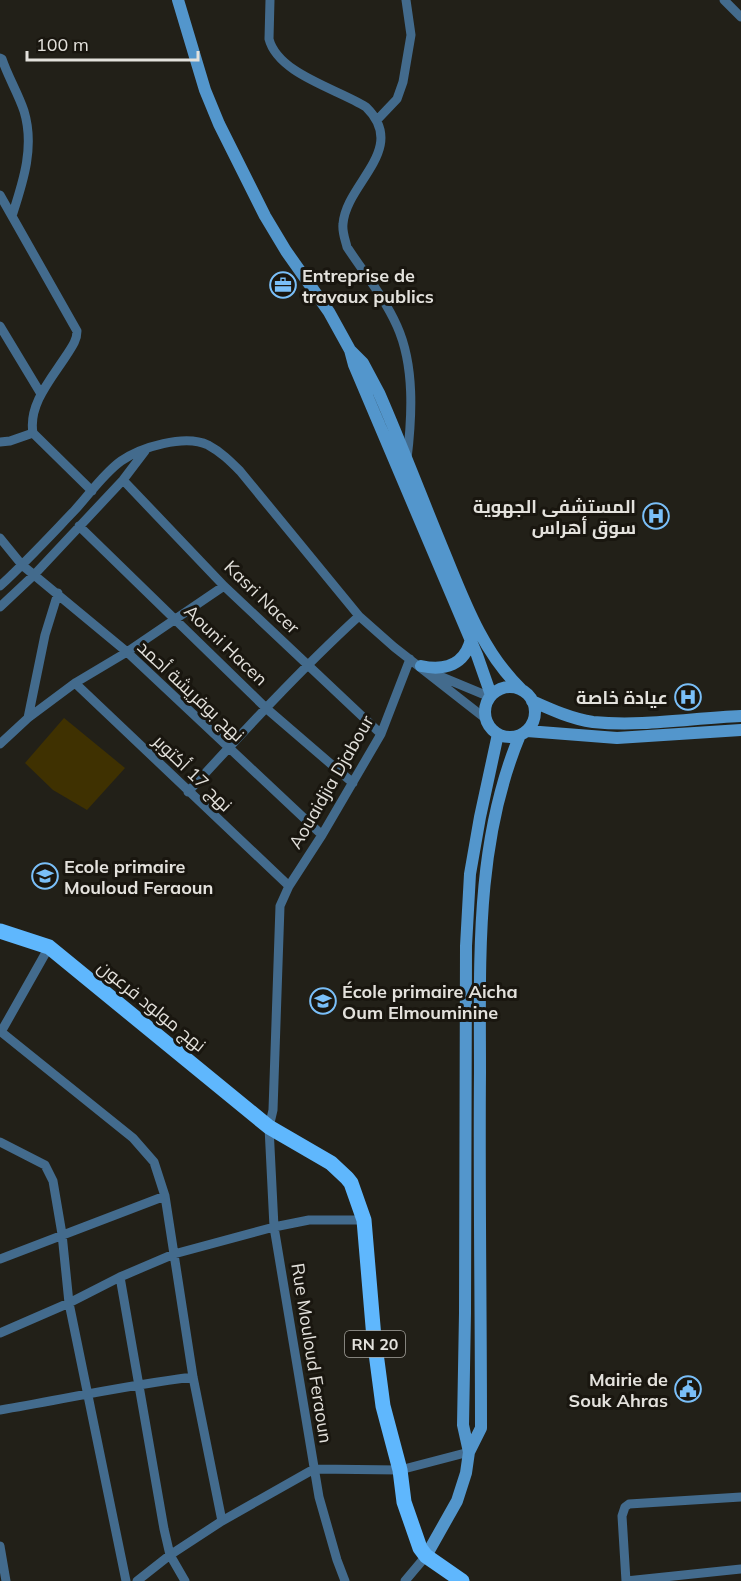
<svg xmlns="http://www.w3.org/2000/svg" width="741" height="1581" font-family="Mulish,Cairo,sans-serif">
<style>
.green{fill:#3f3101}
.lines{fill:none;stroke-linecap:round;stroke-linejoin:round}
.street{stroke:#436b8d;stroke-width:9}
.secondary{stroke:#5396cc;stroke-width:12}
.primary{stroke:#5fb7fd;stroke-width:15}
.labels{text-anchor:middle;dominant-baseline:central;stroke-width:6;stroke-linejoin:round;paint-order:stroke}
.shield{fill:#19160f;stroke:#a6a49e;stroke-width:1.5}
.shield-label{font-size:16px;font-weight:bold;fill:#e3e1dc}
.poi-label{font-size:18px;font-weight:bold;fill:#e3e1dc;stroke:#19160f;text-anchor:start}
.street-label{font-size:18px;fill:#e3e1dc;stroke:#19160f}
</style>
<rect width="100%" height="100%" fill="#222018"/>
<!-- green -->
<path class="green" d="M 64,718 L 125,768 L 87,810 L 53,790 L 25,763 Z"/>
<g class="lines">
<!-- street -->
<path class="street" d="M 270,0 L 269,39 C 278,74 338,89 366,107 C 409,149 346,183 343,224 C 342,232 345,239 347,247 C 364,273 384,297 397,326 C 415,366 412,417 407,459
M 724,0 L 741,17
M 0,58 L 2,59 C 8,77 18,93 24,111 C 35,147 23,182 12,216
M 377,120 L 397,99 L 403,82 L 411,35 L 406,0
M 0,195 L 77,331 C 77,341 71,348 66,356 C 51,379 28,405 33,433
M 0,326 L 41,394
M 0,442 L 10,441 L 33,433 L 92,491
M 123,480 L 224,586 L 381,734
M 79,526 L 267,709 L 353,783
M 0,538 L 22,565 L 127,652 L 322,835
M 0,586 C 26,562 50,536 74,511 C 89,495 103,474 121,461 C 141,447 185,434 208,445 C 221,452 230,461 240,471 L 359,616 L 394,647 L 486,719
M 0,607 L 34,575 L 123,480 L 145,451
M 437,675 L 490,697
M 75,683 L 289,886
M 28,718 L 45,635 L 58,593
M 0,744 L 28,718 L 75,683 L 127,652 L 224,586
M 188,792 C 243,732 299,671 359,616
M 0,1031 L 133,1138 L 154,1162 L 165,1196 L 193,1377 L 222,1521
M 1,1032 L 49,947
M 0,1142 L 45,1165 L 53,1181 L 62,1234 L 69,1303 L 126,1581
M 0,1259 L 165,1196
M 120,1277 L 164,1529 L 170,1555 L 185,1581
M 0,1333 L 69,1303 L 120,1277 L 174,1254 L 274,1227 L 309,1220 L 364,1220
M 0,1410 C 64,1399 128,1385 193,1377
M 0,1546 L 6,1581
M 137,1581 L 170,1555 L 222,1521 L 314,1469 L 400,1470 L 469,1452
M 345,1581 L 337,1560 L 319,1497 L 274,1227 L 269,1127 L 273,1110 L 280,906 L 289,886 L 322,835 L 381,734 L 410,659
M 405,1581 L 426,1556
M 626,1581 L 622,1516 L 625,1507 L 629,1504 L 741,1497
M 626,1581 L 741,1569"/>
<!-- secondary -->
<path class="secondary" d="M 178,0 L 205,90 L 219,124 L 265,216 L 286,251 L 329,312 L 350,350 L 354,365 L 477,655 L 491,695
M 351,351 L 363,363 L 379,393 C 403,448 424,504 447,559 C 466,606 485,655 522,690
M 421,666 C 445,671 465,665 471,639
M485 712a25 25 0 1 1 50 0a25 25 0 1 1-50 0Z
M 532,701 C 552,710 572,719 593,722 C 642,727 692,718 741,716
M 527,731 L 617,738 L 741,730
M 469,1452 L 463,1425 L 465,1313 L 466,946 L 470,874 L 480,817 L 498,734
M 426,1556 L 457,1501 L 466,1473 L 469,1452 L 481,1428 C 481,1309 479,1190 480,1072 C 480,958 475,842 520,735"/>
<!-- primary -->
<path class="primary" d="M 0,931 L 49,947 L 269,1127 L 331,1163 L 347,1178 L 351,1183 L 364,1220 L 374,1338 L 383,1406 L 400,1470 L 404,1502 L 420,1548 L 426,1556 L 462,1581"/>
</g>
<!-- icons -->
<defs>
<g id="office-ring" transform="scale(1.35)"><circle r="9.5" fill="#19160f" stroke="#7abff8" stroke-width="1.5"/><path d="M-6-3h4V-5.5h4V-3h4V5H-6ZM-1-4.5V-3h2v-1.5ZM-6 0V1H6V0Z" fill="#7abff8"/></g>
<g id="hospital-ring" transform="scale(1.35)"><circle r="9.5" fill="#19160f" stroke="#7abff8" stroke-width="1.5"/><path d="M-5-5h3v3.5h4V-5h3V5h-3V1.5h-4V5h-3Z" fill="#7abff8"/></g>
<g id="school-ring" transform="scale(1.35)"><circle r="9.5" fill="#19160f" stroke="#7abff8" stroke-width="1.5"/><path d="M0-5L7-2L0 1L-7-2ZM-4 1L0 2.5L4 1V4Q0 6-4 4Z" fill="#7abff8"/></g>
<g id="civic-ring" transform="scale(1.35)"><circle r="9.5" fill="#19160f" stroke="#7abff8" stroke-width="1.5"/><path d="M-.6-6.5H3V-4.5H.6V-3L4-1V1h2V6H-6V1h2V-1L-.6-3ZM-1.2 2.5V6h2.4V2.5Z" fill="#7abff8"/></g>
</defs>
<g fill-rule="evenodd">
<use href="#office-ring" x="283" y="285"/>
<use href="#hospital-ring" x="656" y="516"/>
<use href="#hospital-ring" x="688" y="697"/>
<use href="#school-ring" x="45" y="876"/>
<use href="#school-ring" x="323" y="1001"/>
<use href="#civic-ring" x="688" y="1389"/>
</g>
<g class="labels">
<!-- shield labels -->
<rect class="shield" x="345" y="1331" width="60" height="26" rx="4.5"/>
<g class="shield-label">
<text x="375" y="1344">RN 20</text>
</g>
<!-- poi labels -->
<g class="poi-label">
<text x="302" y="275">Entreprise de<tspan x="302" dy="21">travaux publics</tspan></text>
<text x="636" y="506" text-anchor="end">المستشفى الجهوية<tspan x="636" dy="21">سوق أهراس</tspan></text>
<text x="668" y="697" text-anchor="end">عيادة خاصة</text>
<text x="64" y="866">Ecole primaire<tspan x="64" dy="21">Mouloud Feraoun</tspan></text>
<text x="342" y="991">École primaire Aicha<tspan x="342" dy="21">Oum Elmouminine</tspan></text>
<text x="668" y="1379" text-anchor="end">Mairie de<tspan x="668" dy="21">Souk Ahras</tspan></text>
</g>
<!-- street labels -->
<g class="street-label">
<text transform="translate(262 597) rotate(44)">Kasri Nacer</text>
<text transform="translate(226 645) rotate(44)">Aouni Hacen</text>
<text transform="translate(191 691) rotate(43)">نهج بوفريشة أحمد</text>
<text transform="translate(193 773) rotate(44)">نهج 17 أكتوبر</text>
<text transform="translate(331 782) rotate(-60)">Aouaidjia Djabour</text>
<text transform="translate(152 1006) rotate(39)">نهج مولود فرعون</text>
<text transform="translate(312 1353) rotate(81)">Rue Mouloud Feraoun</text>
</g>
</g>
<!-- scale -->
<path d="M27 51v9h171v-9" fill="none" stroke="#e3e1dc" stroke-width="3"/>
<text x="36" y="51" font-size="18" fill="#e3e1dc" stroke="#19160f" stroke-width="4.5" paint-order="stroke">100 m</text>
</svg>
